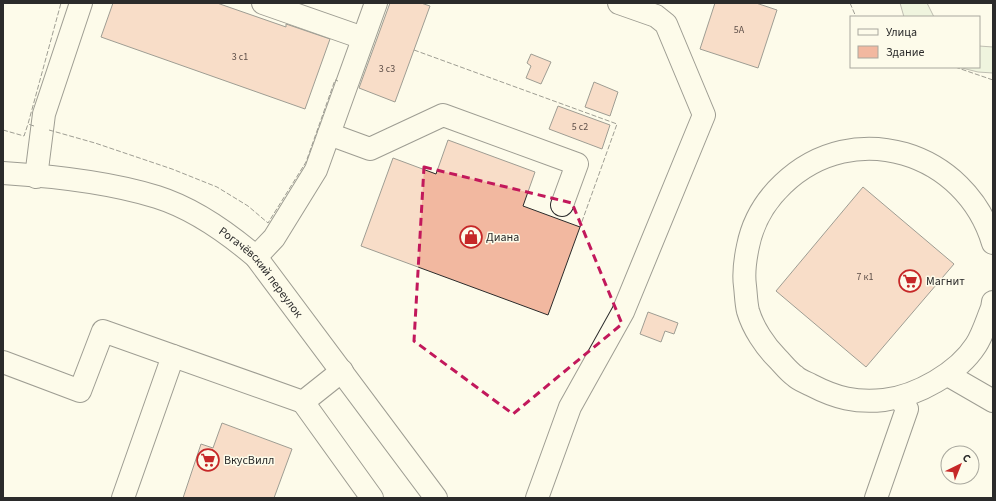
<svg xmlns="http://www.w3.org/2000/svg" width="996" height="501" font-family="'Source Sans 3',sans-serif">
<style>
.green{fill:#deebd1;stroke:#74746e}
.building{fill:#f2b8a0;stroke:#2b2b2b}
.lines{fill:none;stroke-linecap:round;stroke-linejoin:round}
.minor-casing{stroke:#2b2b2b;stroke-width:24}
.minor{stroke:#fdfbea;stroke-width:22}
.fence{stroke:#2b2b2b;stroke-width:1;stroke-dasharray:5 2;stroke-linecap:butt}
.marked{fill:none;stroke:#c2185b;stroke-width:3;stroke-dasharray:8 5;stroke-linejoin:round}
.labels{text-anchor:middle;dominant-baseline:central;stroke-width:3;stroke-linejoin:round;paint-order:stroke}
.number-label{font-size:10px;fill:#5d4e48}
.poi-label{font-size:12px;fill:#2b2b2b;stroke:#fdfbea;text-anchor:start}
.street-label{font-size:12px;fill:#2b2b2b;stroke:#fdfbea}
</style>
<rect width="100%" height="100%" fill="#fdfbea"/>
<!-- green -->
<path class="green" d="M 900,3 L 927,3 L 934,17 L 904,17 Z
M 979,46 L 993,47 L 993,73 L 978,72 L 958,67 L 979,67 Z"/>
<!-- building -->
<path class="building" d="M 113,3 L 217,3 L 286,27 L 286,24 L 330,39 L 305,109 L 101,37 Z
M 390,3 L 421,3 L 430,6 L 395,102 L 359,88 Z
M 715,3 L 756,3 L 777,10 L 758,68 L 700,49 Z
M 531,54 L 551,62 L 541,84 L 526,78 L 531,66 L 527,63 Z
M 594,82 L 618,92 L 610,116 L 585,107 Z
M 558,106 L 610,125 L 602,149 L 549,129 Z
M 448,140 L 535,172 L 523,206 L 580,227 L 548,315 L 361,246 L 393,158 L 436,174 Z
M 863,187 L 954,264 L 866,367 L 776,291 Z
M 648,312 L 678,323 L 674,334 L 665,331 L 661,342 L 640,334 Z
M 222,423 L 292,449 L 274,498 L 183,498 L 201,444 L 213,448 Z"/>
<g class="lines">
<!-- minor casing -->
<g class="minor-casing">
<g id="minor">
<path d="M 263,3 L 363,38"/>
<path d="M 329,134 L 370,149 L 443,115 L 577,164 L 562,205"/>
<path id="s1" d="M 3,173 C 52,176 109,182 157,197 C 192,208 228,233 256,257 L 436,498"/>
<path d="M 36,177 L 44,114 L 81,3"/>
<path d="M 993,243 C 966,152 854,116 783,184 C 764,202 753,221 748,246 C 745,260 743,272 745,286 C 746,294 746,303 748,311 C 753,328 765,346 777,358 C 783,364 788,371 795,376 C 799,380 805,382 811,385 C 836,398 856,403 884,400 C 917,396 958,373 976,345 C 983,334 987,320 992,308 L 993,302"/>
<path d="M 256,257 L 274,238 L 316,170 L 376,3"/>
<path d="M 3,362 L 80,391 L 103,331 L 303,402 L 342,371"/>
<path d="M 948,375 L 993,401"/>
<path d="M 303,402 L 372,498"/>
<path d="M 123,498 L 173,356"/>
<path d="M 537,498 L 570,407 L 623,312 L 704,115 L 666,24 L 656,16 L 619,3"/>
<path d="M 876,498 L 907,409 L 900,398"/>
</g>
</g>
<!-- minor -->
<use href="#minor" class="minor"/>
<!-- fence -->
<path class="fence" d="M 850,3 L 856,17
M 414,50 L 617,124 L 580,227
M 955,67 L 993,80
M 34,126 L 28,124 L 61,3
M 3,130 L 24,136 L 28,124
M 49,130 L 95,143 L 172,169 L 217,187 L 248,206 L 268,223 L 306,162 L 335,80 L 338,81"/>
</g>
<!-- marked area -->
<path d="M0 0H996V501H0ZM 424,167 L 572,203 L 622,324 L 513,414 L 414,341 Z" fill="#fdfbea" fill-opacity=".55" fill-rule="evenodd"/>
<path class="marked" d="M 424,167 L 572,203 L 622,324 L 513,414 L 414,341 Z"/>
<!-- icons -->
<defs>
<g id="shop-ring" transform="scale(1.15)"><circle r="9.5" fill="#fdfbea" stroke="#c62828" stroke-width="1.5"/><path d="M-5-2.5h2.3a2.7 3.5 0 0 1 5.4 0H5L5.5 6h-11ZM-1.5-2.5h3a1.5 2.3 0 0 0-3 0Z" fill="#c62828"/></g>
<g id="supermarket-ring" transform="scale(1.15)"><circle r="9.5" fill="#fdfbea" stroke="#c62828" stroke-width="1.5"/><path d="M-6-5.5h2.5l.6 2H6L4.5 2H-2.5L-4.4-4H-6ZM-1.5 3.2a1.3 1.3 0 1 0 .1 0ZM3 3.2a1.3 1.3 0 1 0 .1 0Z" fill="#c62828"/></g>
</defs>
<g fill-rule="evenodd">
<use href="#shop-ring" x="471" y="237"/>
<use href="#supermarket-ring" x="910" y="281"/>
<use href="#supermarket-ring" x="208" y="460"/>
</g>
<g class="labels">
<!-- number labels -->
<g class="number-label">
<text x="739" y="30">5А</text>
<text x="240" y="57">3 с1</text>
<text x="387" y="69">3 с3</text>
<text x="580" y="127">5 с2</text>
<text x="865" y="277">7 к1</text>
</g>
<!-- poi labels -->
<g class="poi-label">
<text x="486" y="237">Диана</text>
<text x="926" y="281">Магнит</text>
<text x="224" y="460">ВкусВилл</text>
</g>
<!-- street labels -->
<g class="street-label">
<text stroke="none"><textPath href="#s1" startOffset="287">Рогачёвский переулок</textPath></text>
</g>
</g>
<!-- border -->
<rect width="996" height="501" fill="none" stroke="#2b2b2b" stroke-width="8"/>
<!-- legend -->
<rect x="850" y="16" width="130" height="52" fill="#fdfbea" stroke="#a9a89e"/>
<rect x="858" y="29" width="20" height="6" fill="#fdfbea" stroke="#a9a89e"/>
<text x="886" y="36" font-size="12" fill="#2b2b2b">Улица</text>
<rect x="858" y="46" width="20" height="12" fill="#f2b8a0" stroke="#a9a89e"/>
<text x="886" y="56" font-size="12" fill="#2b2b2b">Здание</text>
<!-- north arrow -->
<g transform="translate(960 465) rotate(43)"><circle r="19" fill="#fdfbea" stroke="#a9a89e"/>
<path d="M0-3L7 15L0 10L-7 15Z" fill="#c62828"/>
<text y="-6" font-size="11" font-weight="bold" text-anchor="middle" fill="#2b2b2b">С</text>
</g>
</svg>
